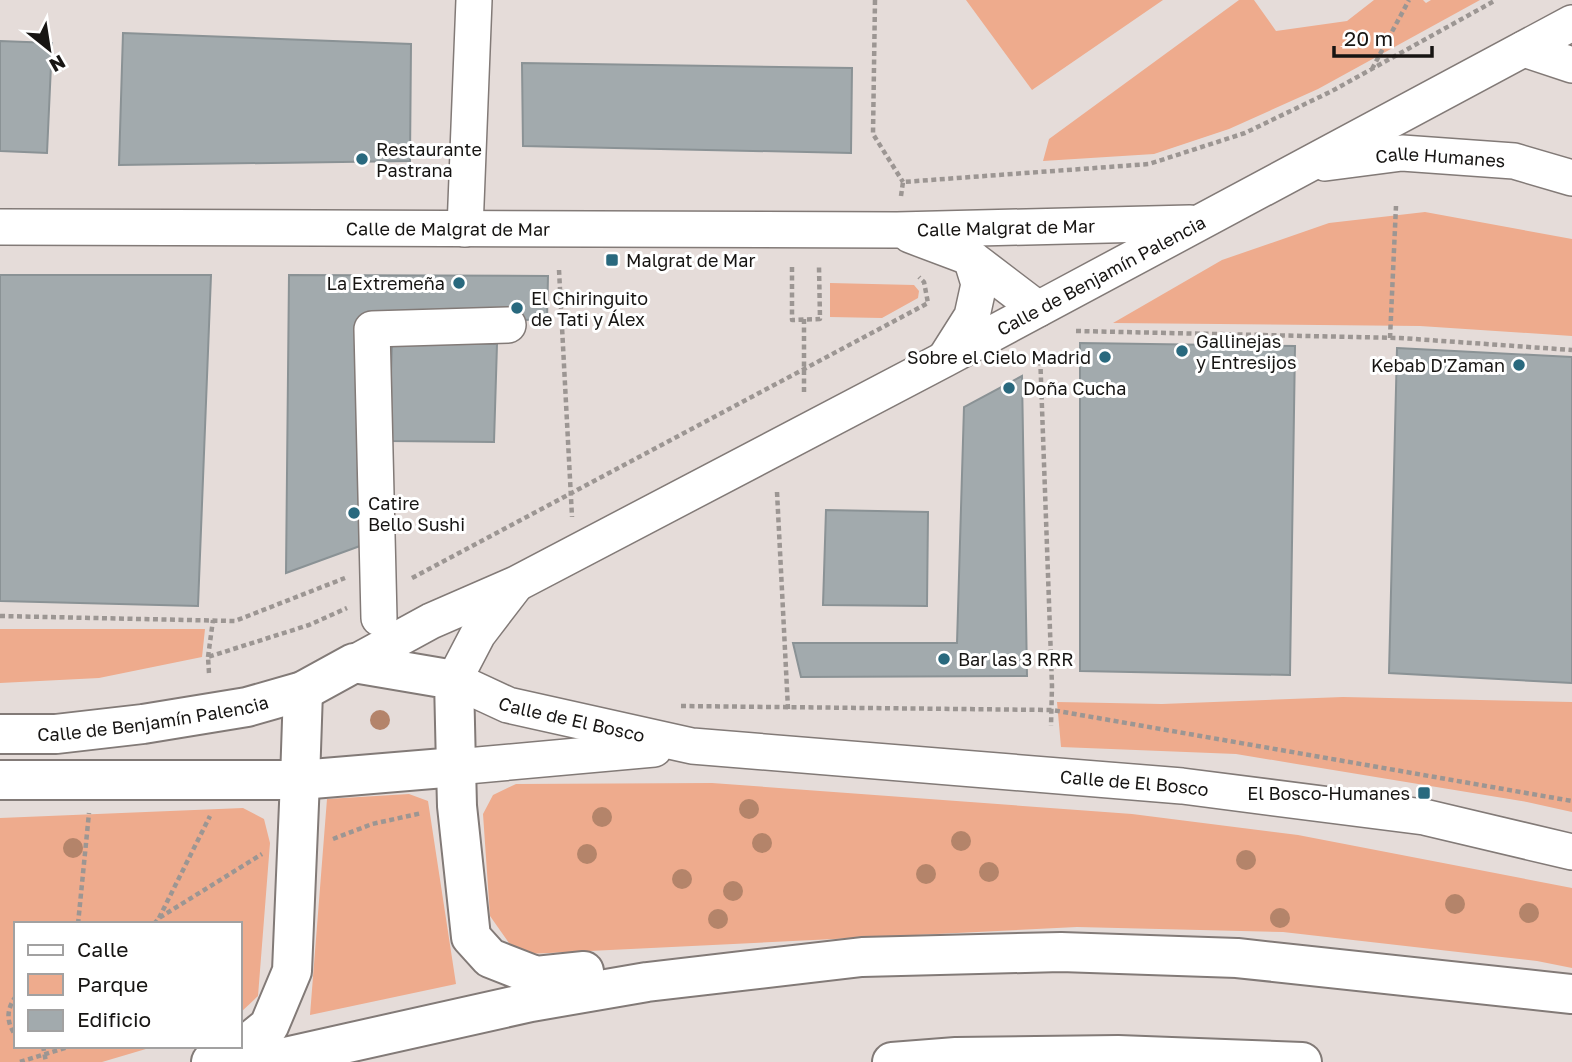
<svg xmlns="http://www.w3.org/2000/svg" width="1572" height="1062" font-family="'Golos Text',sans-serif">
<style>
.green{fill:#eeab8d}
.building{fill:#a2aaad;stroke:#8a9295;stroke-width:2}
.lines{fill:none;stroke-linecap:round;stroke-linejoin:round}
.street-casing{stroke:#827a77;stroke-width:38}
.secondary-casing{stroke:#827a77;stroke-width:42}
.highway-casing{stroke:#827a77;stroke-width:42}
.path{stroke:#9c9693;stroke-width:4.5;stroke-dasharray:5 3.5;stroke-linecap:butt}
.street{stroke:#fff;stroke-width:35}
.secondary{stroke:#fff;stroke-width:38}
.highway{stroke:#fff;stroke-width:38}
.path-bridge{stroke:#9c9693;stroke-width:4.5;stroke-dasharray:5 3.5;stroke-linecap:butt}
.tree{fill:#b4846a}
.poi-dot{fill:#29697e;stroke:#fff;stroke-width:2.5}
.labels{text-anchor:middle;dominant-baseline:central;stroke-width:6;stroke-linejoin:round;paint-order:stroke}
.poi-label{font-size:18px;fill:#171513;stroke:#fff;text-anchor:start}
.street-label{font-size:18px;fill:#171513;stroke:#fff}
</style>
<rect width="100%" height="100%" fill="#e5dcd9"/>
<!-- green -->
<path class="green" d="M 966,0 L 1163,0 L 1032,90 Z
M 1239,0 L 1254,0 L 1276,31 L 1347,21 L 1374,0 L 1423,0 L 1426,3 L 1431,0 L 1480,0 L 1318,89 L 1229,129 L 1154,154 L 1043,161 L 1049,139 Z
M 1425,212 L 1572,239 L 1572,336 L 1420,326 L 1113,323 L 1222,260 L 1329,223 Z
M 830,283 L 914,285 L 919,291 L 918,298 L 882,318 L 830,317 Z
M 0,629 L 205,629 L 202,657 L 99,678 L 0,683 Z
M 1343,697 L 1572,702 L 1572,812 L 1527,802 L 1236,754 L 1061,747 L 1057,702 L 1162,704 Z
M 712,783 L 1132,814 L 1298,835 L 1572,888 L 1572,968 L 1537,961 L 1283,932 L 1077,927 L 528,954 L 509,943 L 490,916 L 483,814 L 493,795 L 516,784 Z
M 409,794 L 428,801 L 456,984 L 310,1015 L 327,799 Z
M 243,808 L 264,819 L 270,843 L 258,996 L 240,1013 L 240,924 L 16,924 L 16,1046 L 156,1046 L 102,1062 L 0,1062 L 0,818 Z"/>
<!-- building -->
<path class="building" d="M 123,33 L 411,44 L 410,161 L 119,165 Z
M 0,41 L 52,43 L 47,153 L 0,151 Z
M 522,63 L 852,68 L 851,153 L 523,146 Z
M 0,275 L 211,275 L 198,606 L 0,601 Z
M 289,275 L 548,276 L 547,320 L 361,319 L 360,546 L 286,573 Z
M 392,342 L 497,344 L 494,442 L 389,441 Z
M 1080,343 L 1295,346 L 1290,675 L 1080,671 Z
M 1397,348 L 1572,357 L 1572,683 L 1389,673 Z
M 1022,376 L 1027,676 L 801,677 L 793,643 L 957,643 L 964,407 Z
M 826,510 L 928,512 L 927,606 L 823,605 Z"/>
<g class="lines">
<!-- street casing -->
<g class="street-casing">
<g id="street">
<path d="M 1524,49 L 1572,65"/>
<path id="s1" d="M 1325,163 L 1402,153 L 1514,161 L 1572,178"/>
<path id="s2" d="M 0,227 L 897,230 L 1190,223"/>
<path d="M 465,229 L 474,0"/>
<path d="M 910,235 L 971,258 L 1038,309"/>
<path d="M 946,357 L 972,316 L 979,284 L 971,258"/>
<path id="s3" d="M 514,587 L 478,634 L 454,680 L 508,705 L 692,746 L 1182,786 L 1424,817 L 1572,852"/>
<path d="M 379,618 L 372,329 L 508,325"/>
<path id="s4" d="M 354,663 L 431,621 L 516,584 L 945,359 L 1572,23"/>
<path d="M 456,767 L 654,749"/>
</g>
</g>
<!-- secondary casing -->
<g class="secondary-casing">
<g id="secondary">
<path id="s5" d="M 0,734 L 56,734 L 143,724 L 247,707 L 303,691 L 354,663 L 454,680 L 456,767 L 300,780 L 0,780"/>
<path d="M 300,780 L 303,691"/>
</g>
</g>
<!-- highway casing -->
<g class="highway-casing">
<path id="highway" d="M 456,767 L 457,806 L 471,937 L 490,958 L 536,976 L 584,971
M 211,1062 L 232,1056 L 269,1026 L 292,971 L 300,780
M 263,1062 L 531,1002 L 647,982 L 862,957 L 1061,952 L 1237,958 L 1572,994
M 892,1062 L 956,1057 L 1118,1055 L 1302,1062"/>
</g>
<!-- path -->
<path class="path" d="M 875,0 L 873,134 L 903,182
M 1372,69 L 1409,0
M 901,196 L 903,182 L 1149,164 L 1245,133 L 1332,91 L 1496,0
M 792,267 L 792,320 L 820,319 L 819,267
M 559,270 L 572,517
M 804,319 L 804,393
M 1076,331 L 1400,338 L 1572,350
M 1390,338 L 1396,206
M 1040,352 L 1052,686 L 1051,726
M 777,492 L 788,709
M 412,578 L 928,303 L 924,282 L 919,277
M 0,616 L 235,621 L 345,578
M 208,657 L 213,620
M 209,673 L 208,657 L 309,625 L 347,608
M 681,706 L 1052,710 L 1572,801
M 333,839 L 372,824 L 422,813
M 159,918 L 210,816
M 78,924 L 89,813
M 154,924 L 159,918 L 262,854
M 16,996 C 6,1010 6,1022 16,1036
M 20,1062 L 71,1046"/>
<!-- street -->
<use href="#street" class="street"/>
<!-- secondary -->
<use href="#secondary" class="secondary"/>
<!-- highway -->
<use href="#highway" class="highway"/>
<!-- path-bridge -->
<path class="path-bridge" d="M 43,1046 L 46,1062"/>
</g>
<!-- trees -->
<g class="tree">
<circle cx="380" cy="720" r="10"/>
<circle cx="749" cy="809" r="10"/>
<circle cx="602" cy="817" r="10"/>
<circle cx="961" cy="841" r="10"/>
<circle cx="762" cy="843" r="10"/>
<circle cx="73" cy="848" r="10"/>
<circle cx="587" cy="854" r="10"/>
<circle cx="1246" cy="860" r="10"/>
<circle cx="989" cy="872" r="10"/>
<circle cx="926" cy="874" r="10"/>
<circle cx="682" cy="879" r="10"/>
<circle cx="733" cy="891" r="10"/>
<circle cx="1455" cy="904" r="10"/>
<circle cx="1529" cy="913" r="10"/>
<circle cx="1280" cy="918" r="10"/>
<circle cx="718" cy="919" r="10"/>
</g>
<!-- markers -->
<g class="poi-dot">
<circle cx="362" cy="159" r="7"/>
<rect x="605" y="253" width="14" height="14" rx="3.5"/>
<circle cx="459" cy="283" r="7"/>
<circle cx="517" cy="308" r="7"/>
<circle cx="1182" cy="351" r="7"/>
<circle cx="1105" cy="357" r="7"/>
<circle cx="1519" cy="365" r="7"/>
<circle cx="1009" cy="388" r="7"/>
<circle cx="354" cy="513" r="7"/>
<circle cx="944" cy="659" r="7"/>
<rect x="1417" y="786" width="14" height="14" rx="3.5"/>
</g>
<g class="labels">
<!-- poi labels -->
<g class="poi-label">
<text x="376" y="149">Restaurante<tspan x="376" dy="21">Pastrana</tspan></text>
<text x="626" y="260">Malgrat de Mar</text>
<text x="445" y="283" text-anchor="end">La Extremeña</text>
<text x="531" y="298">El Chiringuito<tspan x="531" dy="21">de Tati y Álex</tspan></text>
<text x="1196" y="341">Gallinejas<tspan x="1196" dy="21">y Entresijos</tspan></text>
<text x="1091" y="357" text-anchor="end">Sobre el Cielo Madrid</text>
<text x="1505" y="365" text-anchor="end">Kebab D'Zaman</text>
<text x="1023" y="388">Doña Cucha</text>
<text x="368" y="503">Catire<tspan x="368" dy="21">Bello Sushi</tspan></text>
<text x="958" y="659">Bar las 3 RRR</text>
<text x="1410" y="793" text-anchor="end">El Bosco-Humanes</text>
</g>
<!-- street labels -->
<g class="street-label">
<text stroke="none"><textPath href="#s1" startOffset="116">Calle Humanes</textPath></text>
<text stroke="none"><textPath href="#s2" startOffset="1006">Calle Malgrat de Mar</textPath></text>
<text stroke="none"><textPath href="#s2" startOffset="448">Calle de Malgrat de Mar</textPath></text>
<text stroke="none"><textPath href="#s4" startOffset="842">Calle de Benjamín Palencia</textPath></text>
<text stroke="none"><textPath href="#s5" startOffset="154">Calle de Benjamín Palencia</textPath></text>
<text stroke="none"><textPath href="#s3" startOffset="236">Calle de El Bosco</textPath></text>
<text stroke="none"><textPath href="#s3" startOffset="803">Calle de El Bosco</textPath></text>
</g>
</g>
<!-- legend -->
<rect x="14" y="922" width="228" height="126" fill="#ffffff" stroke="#a2a1a1" stroke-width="2"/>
<rect x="28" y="945" width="35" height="10" fill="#ffffff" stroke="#a2a1a1" stroke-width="2"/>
<text x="77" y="957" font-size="21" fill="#171513">Calle</text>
<rect x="28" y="974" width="35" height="21" fill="#eeab8d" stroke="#a2a1a1" stroke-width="2"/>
<text x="77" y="992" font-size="21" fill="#171513">Parque</text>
<rect x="28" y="1010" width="35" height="21" fill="#a2aaad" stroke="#a2a1a1" stroke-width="2"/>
<text x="77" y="1027" font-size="21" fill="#171513">Edificio</text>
<!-- north arrow -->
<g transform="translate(49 49) rotate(150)" stroke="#ffffff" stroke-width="5" paint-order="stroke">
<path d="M0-5L12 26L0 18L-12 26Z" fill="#171513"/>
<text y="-10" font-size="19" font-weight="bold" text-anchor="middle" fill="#171513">N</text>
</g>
<!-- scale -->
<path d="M1334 46v10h98v-10" fill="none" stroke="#171513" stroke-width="3.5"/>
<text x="1344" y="46" font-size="21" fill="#171513" stroke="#ffffff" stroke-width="5" paint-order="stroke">20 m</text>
</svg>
